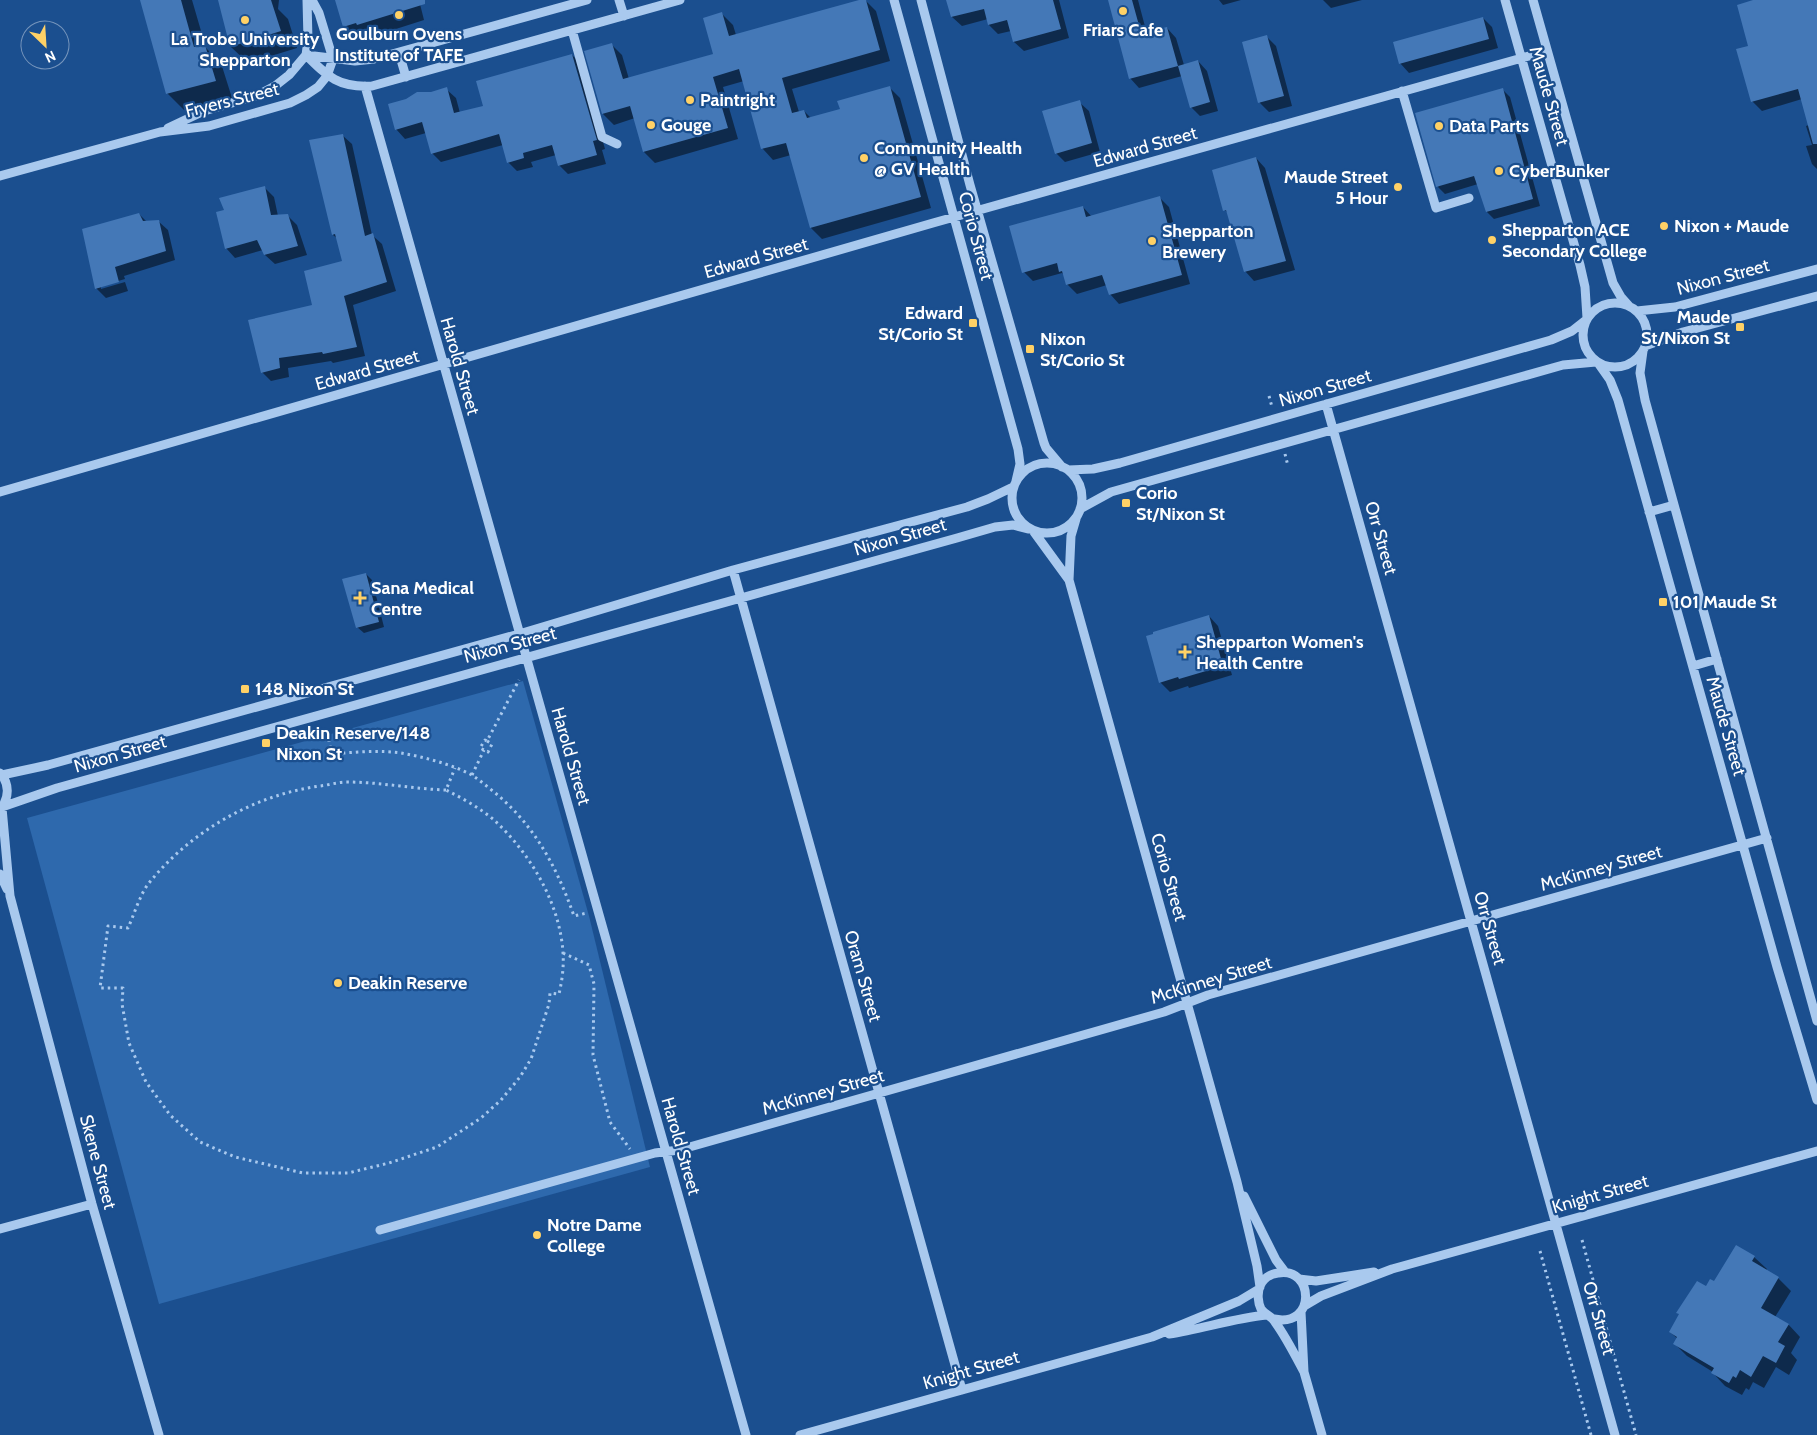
<svg xmlns="http://www.w3.org/2000/svg" width="1817" height="1435" font-family="Cabin,sans-serif">
<style>
.green{fill:#2e69ad}
.shadow{fill:#0007}
.building{fill:#4478b7}
.lines{fill:none;stroke-linecap:round;stroke-linejoin:round}
.path{stroke:#a9c9ee;stroke-width:3;stroke-dasharray:2.5 4;stroke-linecap:butt}
.minor{stroke:#a9c9ee;stroke-width:9}
.poi-dot{fill:#ffd166;stroke:#1b4f8f;stroke-width:2}
.labels{text-anchor:middle;dominant-baseline:central;stroke-width:4.5;stroke-linejoin:round;paint-order:stroke}
.poi-label{font-size:18px;font-weight:bold;fill:#fff;stroke:#1b4f8f;text-anchor:start}
.street-label{font-size:18px;fill:#fff;stroke:#1b4f8f}
</style>
<rect width="100%" height="100%" fill="#1b4f8f"/>
<!-- green -->
<path class="green" d="M 523,681 L 589,916 L 650,1167 L 159,1304 L 27,818 Z"/>
<!-- shadow -->
<path class="shadow" d="M 141,0 L 192,0 L 206,48 L 221,63 L 232,98 L 184,110 L 167,93 Z
M 222,0 L 279,0 L 278,9 L 288,19 L 297,48 L 248,63 L 231,47 Z
M 337,0 L 419,0 L 424,20 L 371,37 L 369,35 L 357,39 L 344,26 Z
M 865,0 L 876,11 L 890,61 L 792,89 L 799,112 L 804,111 L 811,118 L 842,110 L 889,87 L 900,98 L 931,208 L 822,239 L 811,228 L 791,155 L 773,160 L 763,149 L 744,81 L 723,87 L 738,139 L 655,163 L 644,152 L 635,118 L 614,125 L 603,114 L 586,52 L 611,44 L 622,55 L 629,79 L 715,54 L 722,14 L 733,25 L 736,35 Z
M 948,0 L 1059,0 L 1069,38 L 1024,51 L 1014,42 L 1011,31 L 998,34 L 989,25 L 988,19 L 962,26 L 952,17 Z
M 1109,0 L 1138,0 L 1147,34 L 1167,28 L 1176,38 L 1184,65 L 1198,61 L 1207,71 L 1218,111 L 1200,116 L 1191,107 L 1182,76 L 1139,88 L 1130,78 Z
M 1219,0 L 1241,0 L 1223,5 Z
M 1323,0 L 1362,0 L 1331,8 Z
M 1758,0 L 1817,0 L 1817,169 L 1812,164 L 1806,146 L 1812,145 L 1806,126 L 1809,125 L 1802,99 L 1762,111 L 1752,101 L 1750,47 Z
M 1483,18 L 1492,27 L 1498,48 L 1409,73 L 1400,63 Z
M 1267,37 L 1276,46 L 1292,106 L 1269,112 L 1260,103 Z
M 572,55 L 581,64 L 605,149 L 602,150 L 606,164 L 568,174 L 559,165 L 556,155 L 531,162 L 533,167 L 517,171 L 508,162 L 503,145 L 441,162 L 432,153 L 426,133 L 405,139 L 396,129 L 431,93 L 446,89 L 456,98 L 460,113 L 484,107 Z
M 1503,90 L 1510,97 L 1540,206 L 1494,219 L 1487,212 L 1478,184 L 1445,194 L 1438,187 Z
M 1079,102 L 1089,111 L 1100,152 L 1065,162 L 1056,153 Z
M 342,135 L 352,144 L 372,235 L 382,244 L 396,291 L 353,305 L 365,356 L 333,363 L 331,361 L 288,368 L 289,377 L 271,381 L 262,372 L 313,306 L 344,262 L 338,239 L 333,235 Z
M 1256,158 L 1265,168 L 1295,270 L 1254,281 L 1245,271 L 1229,214 L 1225,210 Z
M 264,187 L 274,197 L 278,216 L 287,215 L 297,225 L 307,255 L 275,264 L 265,255 L 263,250 L 235,258 L 226,248 L 226,210 Z
M 1159,197 L 1169,207 L 1190,284 L 1119,304 L 1110,294 L 1107,285 L 1077,294 L 1067,284 L 1065,276 L 1062,273 L 1033,281 L 1024,272 L 1083,207 L 1092,217 Z
M 139,214 L 147,222 L 158,221 L 168,230 L 175,260 L 124,276 L 125,279 L 101,286 L 101,289 L 125,282 L 128,291 L 106,298 L 96,288 Z
M 366,574 L 372,580 L 384,627 L 364,633 L 357,627 Z
M 1209,616 L 1218,626 L 1232,675 L 1189,688 L 1188,686 L 1170,692 L 1160,682 Z
M 1754,1257 L 1767,1269 L 1766,1271 L 1778,1278 L 1791,1291 L 1775,1317 L 1788,1324 L 1800,1337 L 1791,1353 L 1797,1360 L 1789,1375 L 1776,1367 L 1764,1388 L 1753,1382 L 1749,1390 L 1746,1388 L 1742,1395 L 1725,1386 L 1713,1373 L 1713,1372 L 1687,1356 L 1675,1344 L 1678,1339 L 1670,1332 L 1706,1288 Z"/>
<!-- building -->
<path class="building" d="M 140,0 L 181,0 L 194,47 L 205,45 L 216,81 L 166,94 Z
M 218,0 L 271,0 L 281,31 L 230,47 Z
M 335,0 L 425,0 L 425,4 L 357,25 L 356,23 L 343,27 Z
M 859,0 L 866,0 L 880,50 L 782,78 L 792,113 L 804,110 L 807,118 L 840,109 L 837,101 L 890,86 L 921,197 L 810,228 L 786,143 L 761,149 L 739,69 L 713,77 L 728,128 L 643,152 L 630,106 L 602,114 L 584,51 L 612,43 L 623,79 L 713,54 L 703,18 L 722,12 L 729,36 Z
M 946,0 L 1053,0 L 1061,29 L 1013,42 L 1007,20 L 988,25 L 984,9 L 951,17 Z
M 1108,0 L 1132,0 L 1140,29 L 1142,28 L 1144,33 L 1167,27 L 1178,66 L 1198,60 L 1210,102 L 1190,108 L 1178,66 L 1129,79 Z
M 1753,0 L 1817,0 L 1817,144 L 1813,144 L 1798,89 L 1751,102 L 1736,49 L 1748,46 L 1737,5 Z
M 1483,17 L 1489,39 L 1399,64 L 1393,42 Z
M 1267,35 L 1284,96 L 1258,103 L 1242,42 Z
M 572,54 L 597,140 L 593,141 L 597,155 L 558,166 L 552,145 L 523,153 L 524,158 L 507,163 L 499,134 L 431,154 L 422,122 L 395,130 L 388,104 L 406,99 L 417,92 L 431,92 L 447,87 L 454,113 L 483,106 L 476,81 Z
M 1503,88 L 1533,199 L 1486,212 L 1474,176 L 1436,187 L 1415,113 Z
M 1080,100 L 1092,143 L 1055,154 L 1042,111 Z
M 343,134 L 365,236 L 373,233 L 387,282 L 344,296 L 357,347 L 323,354 L 322,352 L 279,358 L 280,368 L 261,373 L 248,320 L 312,305 L 304,271 L 342,261 L 335,234 L 332,235 L 309,140 Z
M 1256,157 L 1286,261 L 1244,272 L 1226,210 L 1223,211 L 1212,170 Z
M 265,186 L 271,215 L 288,214 L 298,246 L 264,255 L 257,240 L 225,249 L 216,212 L 224,210 L 219,198 Z
M 1160,196 L 1182,275 L 1109,295 L 1102,275 L 1066,285 L 1062,271 L 1059,272 L 1057,263 L 1022,273 L 1009,226 L 1083,206 L 1086,217 Z
M 139,213 L 143,221 L 159,220 L 166,251 L 115,267 L 119,282 L 95,289 L 82,229 Z
M 366,573 L 379,622 L 356,628 L 342,579 Z
M 1209,615 L 1223,666 L 1179,679 L 1178,677 L 1159,683 L 1146,636 L 1153,634 L 1153,632 Z
M 1736,1245 L 1755,1256 L 1752,1261 L 1779,1277 L 1761,1308 L 1789,1324 L 1778,1342 L 1785,1346 L 1776,1363 L 1763,1356 L 1751,1377 L 1740,1370 L 1736,1378 L 1733,1376 L 1729,1383 L 1711,1373 L 1714,1368 L 1673,1344 L 1677,1337 L 1669,1332 L 1679,1314 L 1676,1313 L 1697,1281 L 1706,1286 L 1710,1279 L 1714,1281 Z"/>
<g class="lines">
<!-- path -->
<path class="path" d="M 1269,396 L 1272,407
M 1285,454 L 1288,466
M 327,733 L 332,754 C 355,752 379,750 401,753 C 424,757 450,764 470,774 C 477,778 483,783 489,788 C 533,822 556,865 574,916 L 587,913
M 487,741 L 492,744 L 488,752 L 480,748 L 485,740 L 487,741 L 519,680
M 472,775 L 484,750
M 446,790 C 413,789 380,782 347,782 C 338,782 329,785 320,786 C 254,795 191,831 149,883 C 140,894 134,915 128,928 L 108,926 L 100,988 L 123,988 L 122,1004 L 129,1043 L 146,1082 L 170,1115 L 200,1142 L 235,1157 L 303,1173 L 348,1173 L 389,1163 L 437,1147 L 481,1118 L 501,1100 L 520,1077 L 531,1059 L 549,1004 L 550,993 L 559,994 C 562,981 564,967 563,953 C 560,903 530,853 494,820 C 480,808 462,798 446,790 L 455,768
M 563,953 L 589,965 L 594,984 L 593,1055 L 610,1122 L 630,1149
M 1582,1240 L 1636,1435
M 1540,1251 L 1591,1435"/>
<!-- minor -->
<path class="minor" d="M 619,0 L 624,16
M 894,0 L 1018,449 L 1020,464 L 1016,481
M 921,0 L 970,185 L 1044,443 L 1046,448 L 1062,467
M 1505,0 L 1580,265 L 1585,287 L 1587,318
M 1533,0 L 1613,283 L 1621,297 L 1629,306
M 572,30 L 602,137 L 617,144
M 399,53 L 406,77
M 306,55 C 328,77 339,88 372,86 L 680,0
M 306,55 L 355,61 L 374,59 L 587,0
M 365,86 L 746,1435
M 1402,91 L 1436,208 L 1469,198
M 168,128 L 204,111 L 256,96 L 275,86 L 289,75 L 306,55 L 308,40 L 307,0
M 0,176 L 160,132 L 209,126 L 290,103 L 306,95 L 318,87 L 327,76 L 333,59 L 319,13 L 312,0
M1583 335a32 32 0 1 1 64 0a32 32 0 1 1-64 0Z
M 1637,311 L 1675,307 L 1817,269
M 1645,346 L 1683,332 L 1817,296
M 1643,351 L 1640,373 L 1645,400 L 1817,1021
M 1598,363 L 1610,380 L 1618,400 L 1777,967 L 1817,1100
M 1326,404 L 1615,1435
M1012 498a35 35 0 1 1 70 0a35 35 0 1 1-70 0Z
M 1068,470 L 1093,469 L 1120,463 L 1551,340 L 1572,331 L 1586,320
M 0,492 L 933,223 L 1547,51
M 1080,509 L 1111,492 L 1563,365 L 1596,362
M 1649,512 L 1674,505
M 1034,532 L 1069,580 L 1237,1182 L 1257,1266 L 1260,1287
M 733,570 L 962,1390
M 1069,580 L 1071,536 L 1076,519
M 1693,666 L 1717,659
M 0,773 C 10,784 9,797 1,809
M 2,775 L 48,765 L 519,634 L 733,570 L 967,507 L 988,499 L 1013,487
M 2,807 L 57,788 L 957,538 L 995,527 L 1013,525 L 1028,529
M 2,808 L 10,896 L 92,1204 L 159,1435
M 0,874 L 7,889
M 1244,1196 L 1276,1260 L 1285,1272
M 0,1229 L 92,1204
M 380,1230 L 655,1153 L 679,1150 L 1164,1012 L 1208,995 L 1767,838
M 1299,1279 L 1316,1281 L 1374,1272
M 1304,1306 L 1321,1296 L 1392,1269 L 1817,1151
M 1301,1312 L 1304,1372 L 1322,1435
M 1274,1319 C 1317,1328 1314,1266 1278,1273 C 1270,1274 1263,1279 1260,1286 C 1257,1293 1258,1303 1261,1309 C 1265,1315 1272,1316 1275,1322 C 1286,1337 1295,1355 1304,1372
M 1169,1334 C 1202,1329 1234,1318 1267,1315
M 800,1435 L 1152,1337 L 1239,1301 L 1259,1289"/>
</g>
<!-- markers -->
<g class="poi-dot">
<circle cx="1123" cy="11" r="5"/>
<circle cx="399" cy="15" r="5"/>
<circle cx="245" cy="20" r="5"/>
<circle cx="690" cy="100" r="5"/>
<circle cx="651" cy="125" r="5"/>
<circle cx="1439" cy="126" r="5"/>
<circle cx="864" cy="158" r="5"/>
<circle cx="1499" cy="171" r="5"/>
<circle cx="1398" cy="187" r="5"/>
<circle cx="1664" cy="226" r="5"/>
<circle cx="1492" cy="240" r="5"/>
<circle cx="1152" cy="241" r="5"/>
<rect x="968" y="318" width="10" height="10" rx="2.5"/>
<rect x="1735" y="322" width="10" height="10" rx="2.5"/>
<rect x="1025" y="344" width="10" height="10" rx="2.5"/>
<rect x="1121" y="498" width="10" height="10" rx="2.5"/>
<path d="M357.5 590.5h5v5h5v5h-5v5h-5v-5h-5v-5h5z"/>
<rect x="1658" y="597" width="10" height="10" rx="2.5"/>
<path d="M1182.5 644.5h5v5h5v5h-5v5h-5v-5h-5v-5h5z"/>
<rect x="240" y="684" width="10" height="10" rx="2.5"/>
<rect x="261" y="738" width="10" height="10" rx="2.5"/>
<circle cx="338" cy="983" r="5"/>
<circle cx="537" cy="1235" r="5"/>
</g>
<g class="labels">
<!-- poi labels -->
<g class="poi-label">
<text x="1123" y="30" text-anchor="middle">Friars Cafe</text>
<text x="399" y="34" text-anchor="middle">Goulburn Ovens<tspan x="399" dy="21">Institute of TAFE</tspan></text>
<text x="245" y="39" text-anchor="middle">La Trobe University<tspan x="245" dy="21">Shepparton</tspan></text>
<text x="700" y="100">Paintright</text>
<text x="661" y="125">Gouge</text>
<text x="1449" y="126">Data Parts</text>
<text x="874" y="148">Community Health<tspan x="874" dy="21">@ GV Health</tspan></text>
<text x="1509" y="171">CyberBunker</text>
<text x="1388" y="177" text-anchor="end">Maude Street<tspan x="1388" dy="21">5 Hour</tspan></text>
<text x="1674" y="226">Nixon + Maude</text>
<text x="1502" y="230">Shepparton ACE<tspan x="1502" dy="21">Secondary College</tspan></text>
<text x="1162" y="231">Shepparton<tspan x="1162" dy="21">Brewery</tspan></text>
<text x="963" y="313" text-anchor="end">Edward<tspan x="963" dy="21">St/Corio St</tspan></text>
<text x="1730" y="317" text-anchor="end">Maude<tspan x="1730" dy="21">St/Nixon St</tspan></text>
<text x="1040" y="339">Nixon<tspan x="1040" dy="21">St/Corio St</tspan></text>
<text x="1136" y="493">Corio<tspan x="1136" dy="21">St/Nixon St</tspan></text>
<text x="371" y="588">Sana Medical<tspan x="371" dy="21">Centre</tspan></text>
<text x="1673" y="602">101 Maude St</text>
<text x="1196" y="642">Shepparton Women's<tspan x="1196" dy="21">Health Centre</tspan></text>
<text x="255" y="689">148 Nixon St</text>
<text x="276" y="733">Deakin Reserve/148<tspan x="276" dy="21">Nixon St</tspan></text>
<text x="348" y="983">Deakin Reserve</text>
<text x="547" y="1225">Notre Dame<tspan x="547" dy="21">College</tspan></text>
</g>
<!-- street labels -->
<g class="street-label">
<text transform="translate(1549 96) rotate(74)">Maude Street</text>
<text transform="translate(232 100) rotate(-14)">Fryers Street</text>
<text transform="translate(1145 147) rotate(-16)">Edward Street</text>
<text transform="translate(976 236) rotate(75)">Corio Street</text>
<text transform="translate(756 258) rotate(-16)">Edward Street</text>
<text transform="translate(1723 277) rotate(-15)">Nixon Street</text>
<text transform="translate(460 366) rotate(74)">Harold Street</text>
<text transform="translate(367 370) rotate(-16)">Edward Street</text>
<text transform="translate(1325 388) rotate(-16)">Nixon Street</text>
<text transform="translate(900 537) rotate(-16)">Nixon Street</text>
<text transform="translate(1381 538) rotate(74)">Orr Street</text>
<text transform="translate(510 645) rotate(-15)">Nixon Street</text>
<text transform="translate(1726 726) rotate(74)">Maude Street</text>
<text transform="translate(120 754) rotate(-16)">Nixon Street</text>
<text transform="translate(571 756) rotate(74)">Harold Street</text>
<text transform="translate(1601 868) rotate(-16)">McKinney Street</text>
<text transform="translate(1169 877) rotate(74)">Corio Street</text>
<text transform="translate(1490 928) rotate(74)">Orr Street</text>
<text transform="translate(863 976) rotate(74)">Oram Street</text>
<text transform="translate(1211 980) rotate(-17)">McKinney Street</text>
<text transform="translate(823 1092) rotate(-16)">McKinney Street</text>
<text transform="translate(681 1146) rotate(74)">Harold Street</text>
<text transform="translate(98 1162) rotate(75)">Skene Street</text>
<text transform="translate(1600 1194) rotate(-16)">Knight Street</text>
<text transform="translate(1599 1318) rotate(74)">Orr Street</text>
<text transform="translate(971 1370) rotate(-16)">Knight Street</text>
</g>
</g>
<!-- north arrow -->
<g transform="translate(45 45) rotate(155)"><circle r="24" fill="#1b4f8f" stroke="#7695bc"/>
<path d="M0-4L9 19L0 12L-9 19Z" fill="#ffd166"/>
<text y="-8" font-size="14" font-weight="bold" text-anchor="middle" fill="#ffffff">N</text>
</g>
</svg>
